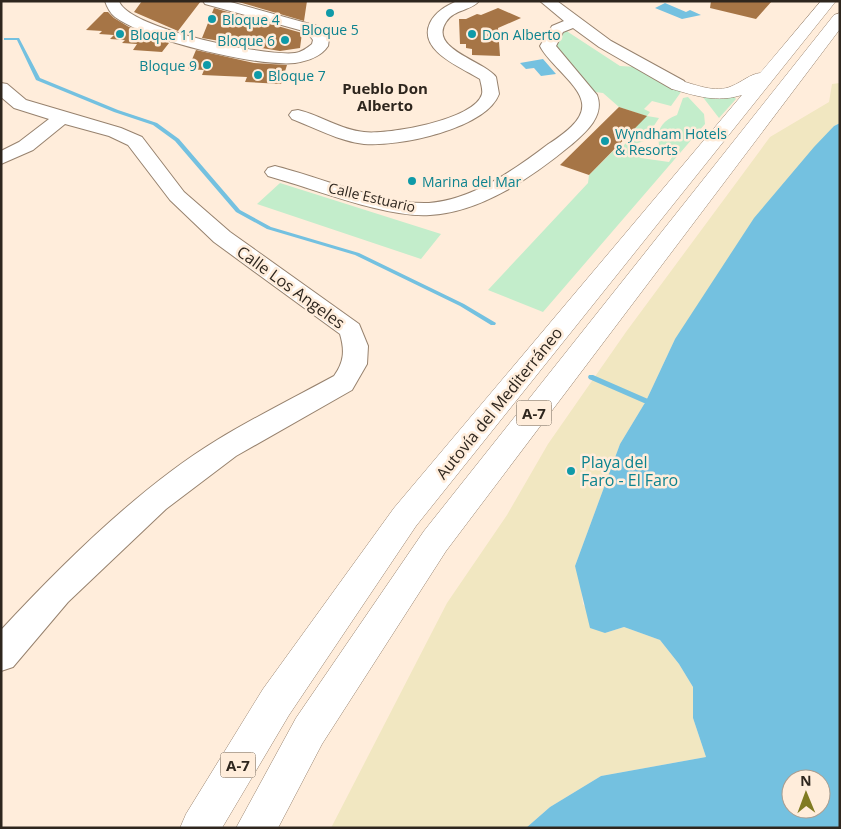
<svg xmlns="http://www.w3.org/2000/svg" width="841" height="829" font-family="'Open Sans',sans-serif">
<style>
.green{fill:#c3edcb}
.sand{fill:#f1e7c1}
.water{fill:#74c1e0;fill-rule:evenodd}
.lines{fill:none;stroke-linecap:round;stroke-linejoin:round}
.stream{fill:#74c1e0;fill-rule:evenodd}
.building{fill:#a67546}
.minor-casing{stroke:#97826e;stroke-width:2}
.trunk-casing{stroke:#97826e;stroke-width:1}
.minor{fill:#fff;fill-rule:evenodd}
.trunk{fill:#fff;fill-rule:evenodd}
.culture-dot{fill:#0f9aa8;stroke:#ffeddb;stroke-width:2}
.labels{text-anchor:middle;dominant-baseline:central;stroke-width:5;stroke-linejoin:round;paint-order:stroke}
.far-culture-label{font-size:14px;fill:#0d838f;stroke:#ffeddb;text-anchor:start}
.far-street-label{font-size:14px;fill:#2e261e;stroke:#ffeddb}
.far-neighbourhood-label{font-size:15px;font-weight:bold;fill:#2e261e;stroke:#ffeddb}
.shield{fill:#ffeddb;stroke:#6d6257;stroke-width:1}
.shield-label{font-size:15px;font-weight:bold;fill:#2e261e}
.street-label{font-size:16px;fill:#2e261e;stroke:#ffeddb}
.culture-label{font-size:16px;fill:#0d838f;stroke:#ffeddb;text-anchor:start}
</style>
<rect width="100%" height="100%" fill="#ffeddb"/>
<!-- green -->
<path class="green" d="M 565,30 L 620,66 L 636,67 L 681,92 L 671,106 L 652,101 L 644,109 L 650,112 L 647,116 L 659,118 L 644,141 L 635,144 L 631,148 L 631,153 L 641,158 L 669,162 L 674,154 L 660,150 C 656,132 659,122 677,115 L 683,98 L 688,97 L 704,114 L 705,124 L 543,312 L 488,290 L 588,183 L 589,175 L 617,147 L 621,148 L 627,142 L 623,140 L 646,116 L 619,107 L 603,93 L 595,92 L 554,48 Z
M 702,96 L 734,97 L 736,99 L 719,118 Z
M 280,183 L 441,234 L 421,259 L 257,204 Z"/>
<!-- sand -->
<path class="sand" d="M 840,83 L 840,123 L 834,126 L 675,339 L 646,401 L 620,444 L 575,566 L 580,580 L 583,604 L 605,633 L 624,627 L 660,640 L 679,664 L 693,687 L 693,718 L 706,757 L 601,776 L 550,807 L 526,828 L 331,828 L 447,603 L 507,515 L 548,444 L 626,332 L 770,137 L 829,102 L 832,84 Z"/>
<!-- water -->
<path class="water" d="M 665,3 L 686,12 L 690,10 L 701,15 L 682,19 L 655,8 Z
M 543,59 L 556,74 L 541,76 L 534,68 L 526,69 L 520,63 Z
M 840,123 L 840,828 L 526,828 L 550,807 L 601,776 L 706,757 L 693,718 L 693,687 L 679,664 L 660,640 L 624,627 L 605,633 L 590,628 L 575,566 L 620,444 L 646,401 L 675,339 L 754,218 L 814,147 L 834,126 ZM 791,779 L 821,779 L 821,809 L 791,809 Z"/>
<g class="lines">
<!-- stream -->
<path class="stream" d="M 4,38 L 19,38 L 40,78 L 118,110 L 157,123 L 179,139 L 240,210 L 271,227 L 359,253 L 464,304 L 496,323 L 495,325 L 491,325 L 460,306 L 355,255 L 267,229 L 236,212 L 175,141 L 153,125 L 114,112 L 36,80 L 17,40 L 4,40 Z
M 589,375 L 593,375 L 648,399 L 649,401 L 648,403 L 644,403 L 589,379 L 588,377 Z"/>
</g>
<!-- building -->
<path class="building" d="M 142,1 L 201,1 L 178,31 L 134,12 Z
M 235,1 L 307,1 L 304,21 Z
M 711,1 L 772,1 L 756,19 L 710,8 Z
M 214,8 L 302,33 L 300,48 L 280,51 L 202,38 Z
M 498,8 L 521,18 L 498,28 L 500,56 L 472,55 L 472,49 L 466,48 L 466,44 L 460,44 L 459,19 L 466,19 L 477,14 L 481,15 Z
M 104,12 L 108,12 L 114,18 L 129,27 L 169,43 L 162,52 L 133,50 L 137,44 L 122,43 L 125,40 L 110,39 L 114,35 L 99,34 L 102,31 L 86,30 Z
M 196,50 L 254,63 L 287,65 L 281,84 L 245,82 L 247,77 L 202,75 L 204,70 L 188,69 Z
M 619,107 L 647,116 L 589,175 L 560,165 Z"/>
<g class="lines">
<!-- minor casing -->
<g class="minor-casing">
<path id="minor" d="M 105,1 L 119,1 C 128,29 267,57 295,53 C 302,52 307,48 312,44 L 313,40 L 307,32 L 205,4 L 203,1 L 227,1 L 317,26 L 329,39 L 328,46 C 321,57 307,61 295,63 C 256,67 146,40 115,17 C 110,13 107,7 105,1 Z
M 457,1 L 479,1 C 471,11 454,9 446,22 C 428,49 485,61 496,77 L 499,94 C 486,129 398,147 364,144 C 339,141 315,128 292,119 L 289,115 L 292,111 L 298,110 C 320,115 341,130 364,132 C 387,135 475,120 482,94 C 483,90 481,84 480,79 C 463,68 417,51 430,23 C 435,12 446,6 457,1 Z
M 540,1 L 557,1 L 611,41 L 684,81 L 686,85 L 684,89 L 672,89 L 599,47 L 573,28 L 563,32 L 556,46 L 597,95 C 605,116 586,132 571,145 C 532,177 482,212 430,215 C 388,218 320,191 278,179 L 268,176 L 265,172 L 268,168 L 275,166 C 319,177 385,205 429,203 C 472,200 514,170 547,145 C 559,137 585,121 582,103 C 580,85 549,64 540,46 L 552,26 L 564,21 Z
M 1,83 L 7,84 L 26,100 L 121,128 L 142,137 L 184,192 L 230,232 L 359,324 L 368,346 L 367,364 L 352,390 L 236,456 L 166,509 L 68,602 L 13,667 L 1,671 L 1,630 C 62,564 140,487 217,440 C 255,417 295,397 334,376 C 344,362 345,351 340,334 L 214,242 L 170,200 L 128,145 L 109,136 L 65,124 L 33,150 L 1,164 L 1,151 L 19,142 L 49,119 L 14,108 L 1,97 Z"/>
</g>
<!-- trunk casing -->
<g class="trunk-casing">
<path id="trunk" d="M 821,1 L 836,1 L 416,526 L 289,715 L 222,828 L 180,828 L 186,814 L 263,689 L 394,508 L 742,95 C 717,103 696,96 672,89 L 669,85 L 672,81 L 678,80 C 695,84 715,94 732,86 C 742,82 750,74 760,73 Z
M 840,13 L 840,29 L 446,551 L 322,744 L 278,828 L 236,828 L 296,718 L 424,531 L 834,15 Z"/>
</g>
<!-- minor -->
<use href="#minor" class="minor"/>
<!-- trunk -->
<use href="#trunk" class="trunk"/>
</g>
<!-- markers -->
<g class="culture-dot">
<circle cx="330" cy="13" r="5"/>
<circle cx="212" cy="19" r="5"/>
<circle cx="120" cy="34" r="5"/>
<circle cx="472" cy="34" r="5"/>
<circle cx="285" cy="40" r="5"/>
<circle cx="207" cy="65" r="5"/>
<circle cx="258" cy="75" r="5"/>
<circle cx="605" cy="141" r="5"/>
<circle cx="412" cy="181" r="5"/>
<circle cx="571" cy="471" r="5"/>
</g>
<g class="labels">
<!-- far-culture labels -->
<g class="far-culture-label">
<text x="222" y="19">Bloque 4</text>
<text x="330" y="29" text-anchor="middle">Bloque 5</text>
<text x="130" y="34">Bloque 11</text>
<text x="482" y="34">Don Alberto</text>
<text x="275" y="40" text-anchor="end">Bloque 6</text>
<text x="197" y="65" text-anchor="end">Bloque 9</text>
<text x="268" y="75">Bloque 7</text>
<text x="615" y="133">Wyndham Hotels<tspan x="615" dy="16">&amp; Resorts</tspan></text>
<text x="422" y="181">Marina del Mar</text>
</g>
<!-- far-street labels -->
<g class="far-street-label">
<text transform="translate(372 197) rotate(13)">Calle Estuario</text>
</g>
<!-- far-neighbourhood labels -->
<g class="far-neighbourhood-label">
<text x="385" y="88">Pueblo Don<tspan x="385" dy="17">Alberto</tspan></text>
</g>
<!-- shield labels -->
<g class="shield">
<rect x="516.5" y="400.5" width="35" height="25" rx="4"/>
<rect x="220.5" y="752.5" width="35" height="25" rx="4"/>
</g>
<g class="shield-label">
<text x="534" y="413">A-7</text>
<text x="238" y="765">A-7</text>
</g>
<!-- street labels -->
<g class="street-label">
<text transform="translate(291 287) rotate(36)">Calle Los Angeles</text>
<text transform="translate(499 403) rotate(-51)">Autovía del Mediterráneo</text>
</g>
<!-- culture labels -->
<g class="culture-label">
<text x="581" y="462">Playa del<tspan x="581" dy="18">Faro - El Faro</tspan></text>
</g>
</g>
<!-- border -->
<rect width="841" height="829" fill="none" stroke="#2e261e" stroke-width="5"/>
<!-- north arrow -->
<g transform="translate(806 794) rotate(359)"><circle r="24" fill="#ffeddb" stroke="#ab9d8f"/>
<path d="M0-4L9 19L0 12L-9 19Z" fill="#807b22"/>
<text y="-8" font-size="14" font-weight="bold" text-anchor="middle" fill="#2e261e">N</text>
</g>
</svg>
